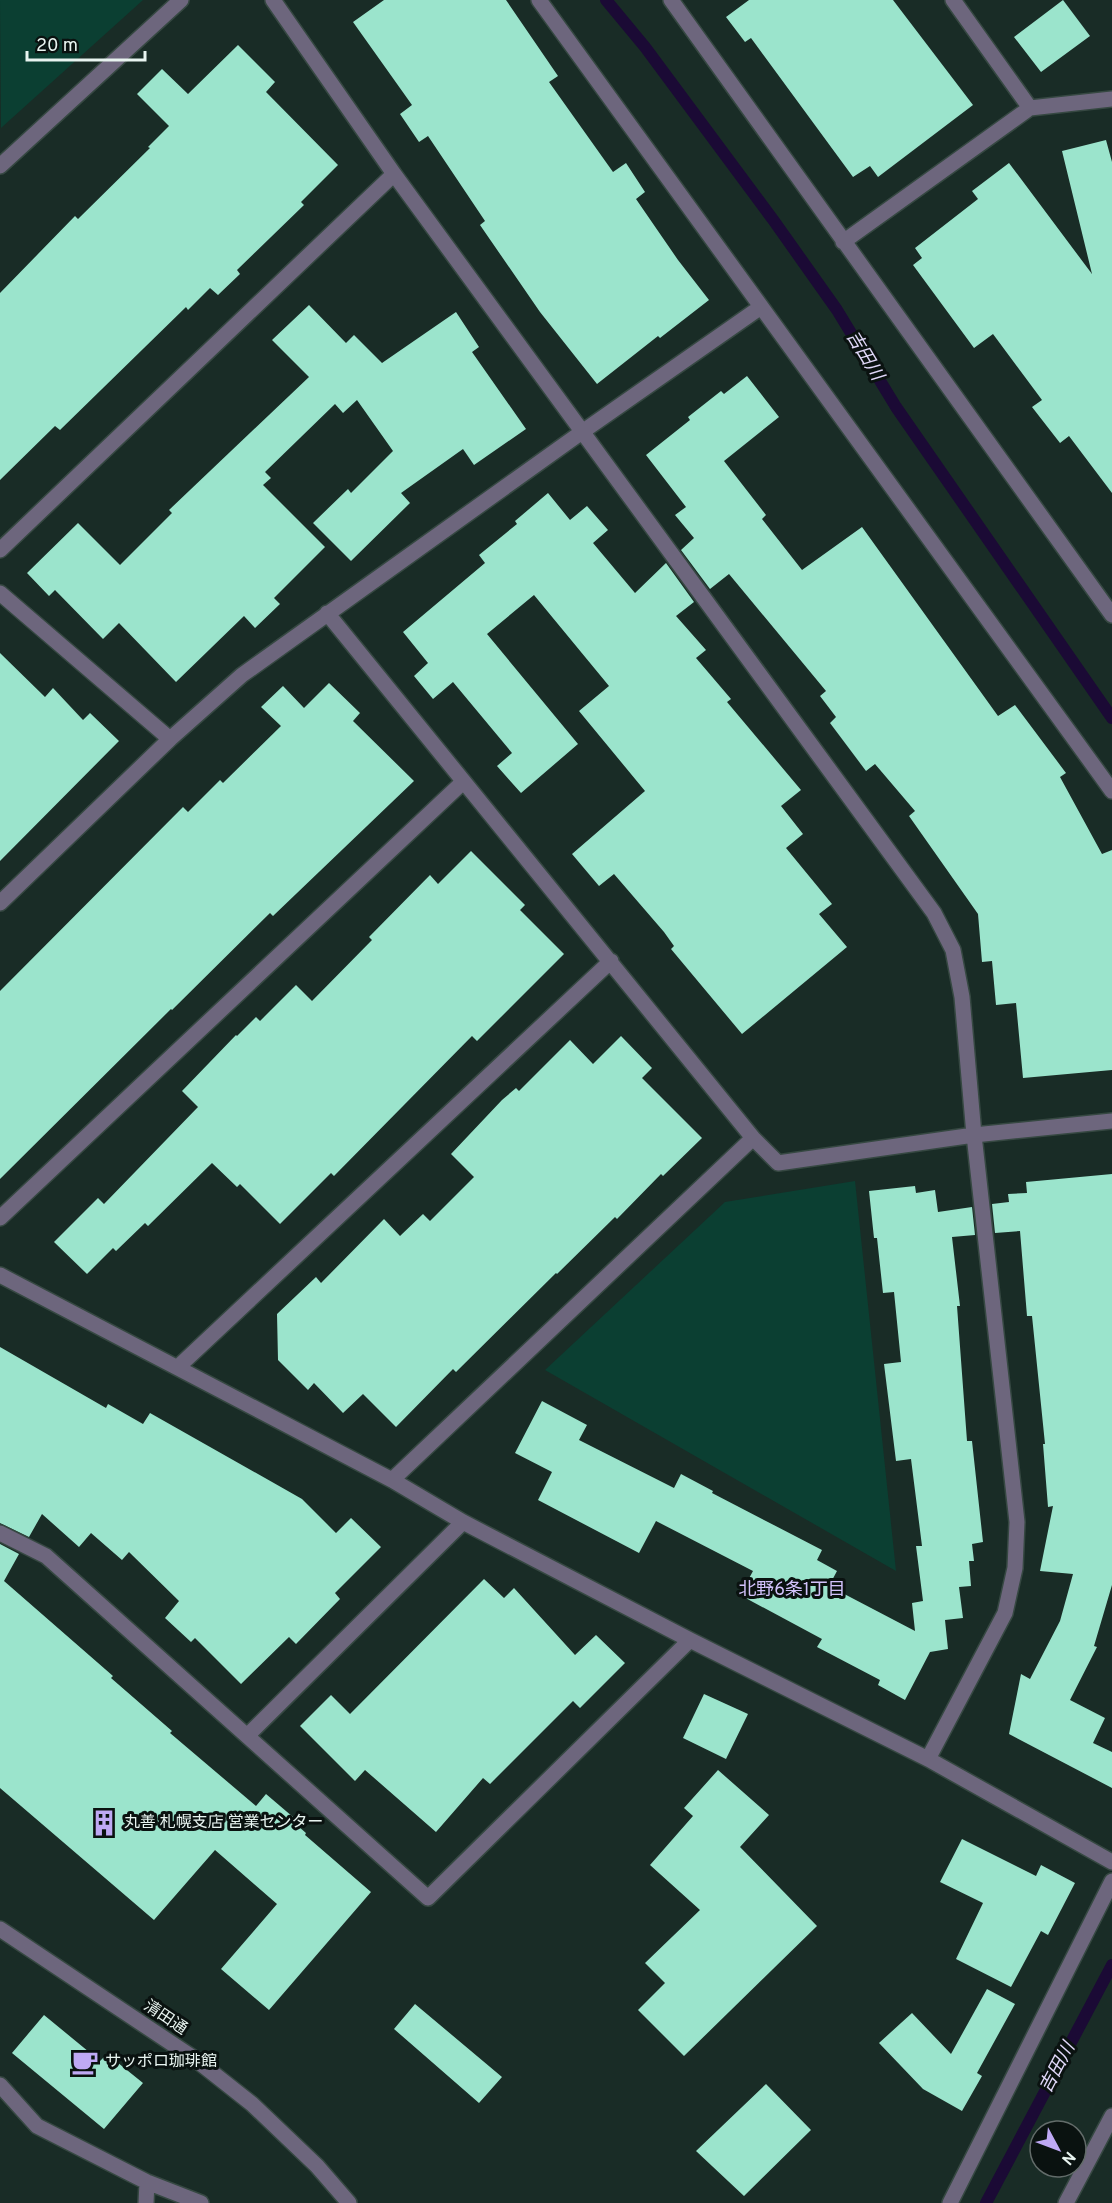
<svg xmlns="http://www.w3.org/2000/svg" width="1112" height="2203" font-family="Overpass,'Noto Sans JP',sans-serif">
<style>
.green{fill:#0b3f32}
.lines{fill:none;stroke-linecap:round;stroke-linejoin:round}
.stream{stroke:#1b0a35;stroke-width:12}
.building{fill:#9be4cc}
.minor-casing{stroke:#364842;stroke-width:18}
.tertiary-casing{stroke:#364842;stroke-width:18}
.minor{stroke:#6d667d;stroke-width:15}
.tertiary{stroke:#6d667d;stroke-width:15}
.labels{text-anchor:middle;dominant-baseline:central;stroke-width:6;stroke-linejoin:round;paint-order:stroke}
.poi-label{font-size:16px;fill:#e8f4f0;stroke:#0a1210;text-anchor:start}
.street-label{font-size:16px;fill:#e8f4f0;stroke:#0a1210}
.water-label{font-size:18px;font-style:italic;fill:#e1d9f9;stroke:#0a1210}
.neighbourhood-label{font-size:18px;fill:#d2c2fb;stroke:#0a1210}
</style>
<rect width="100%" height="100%" fill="#192c26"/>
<!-- green -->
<path class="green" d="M 0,0 L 143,0 L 1,128 Z
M 855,1181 L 896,1571 L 545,1370 L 725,1202 Z"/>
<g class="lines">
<!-- stream -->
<path class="stream" d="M 606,0 L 645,47 L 774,221 L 837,310 L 896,407 L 1112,718
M 986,2203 L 1112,1965"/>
</g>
<!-- building -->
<path class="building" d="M 384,0 L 506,0 L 558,76 L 549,82 L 613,172 L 626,163 L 645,192 L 636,199 L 678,260 L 709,300 L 660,338 L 658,336 L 597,384 L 540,312 L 480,225 L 485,221 L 428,136 L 419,142 L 400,114 L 412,105 L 353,22 Z
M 749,0 L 893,0 L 973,105 L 878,177 L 870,166 L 853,177 L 751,38 L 745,42 L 726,17 Z
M 1063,0 L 1090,36 L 1041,72 L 1014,37 Z
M 238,45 L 275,82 L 266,92 L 338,165 L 301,202 L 304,205 L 237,270 L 240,274 L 218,295 L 210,288 L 188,310 L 186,307 L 60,430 L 55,426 L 0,480 L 0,293 L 75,216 L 78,219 L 150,148 L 148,147 L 169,126 L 137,94 L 162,69 L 188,94 Z
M 1106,140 L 1112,162 L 1112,493 L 1069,436 L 1060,443 L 1032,407 L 1042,400 L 993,334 L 974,348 L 913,265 L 922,258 L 915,248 L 978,199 L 972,191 L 1009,163 L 1092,274 L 1062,151 Z
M 309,305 L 346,343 L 354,335 L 382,363 L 456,312 L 479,347 L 472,352 L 526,429 L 474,465 L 463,449 L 401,493 L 410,503 L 351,561 L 313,523 L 348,489 L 351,493 L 393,451 L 357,400 L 343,413 L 335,404 L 265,472 L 271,478 L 263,485 L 325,547 L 274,598 L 280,604 L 255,628 L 244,616 L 176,682 L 119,623 L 103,639 L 55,590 L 49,596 L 27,573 L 78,523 L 120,565 L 172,513 L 169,510 L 309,377 L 272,340 Z
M 747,376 L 779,417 L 724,461 L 766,515 L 762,519 L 802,570 L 862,527 L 998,716 L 1015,705 L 1066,773 L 1060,777 L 1102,854 L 1112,850 L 1112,1070 L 1023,1078 L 1016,1003 L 996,1005 L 992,961 L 982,962 L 978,914 L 909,816 L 915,811 L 875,764 L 866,771 L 830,723 L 836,717 L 820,696 L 826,691 L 729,574 L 710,589 L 681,550 L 694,538 L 675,515 L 686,507 L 646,455 L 690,420 L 688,417 L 721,391 L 724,394 Z
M 548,493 L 570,520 L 587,506 L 608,530 L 593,543 L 635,593 L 666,563 L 694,602 L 676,616 L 706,650 L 696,658 L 731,699 L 727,702 L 801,790 L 781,806 L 803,834 L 786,848 L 832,904 L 819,914 L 847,947 L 742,1034 L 671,949 L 674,946 L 664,932 L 614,874 L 599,886 L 572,854 L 645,791 L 579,711 L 609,686 L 534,595 L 487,634 L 578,744 L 521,793 L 497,766 L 512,753 L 453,682 L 433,699 L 414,676 L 428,663 L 403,632 L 485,563 L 479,555 L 517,524 L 515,521 Z
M 0,653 L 45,697 L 53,688 L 83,720 L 90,713 L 119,741 L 0,861 Z
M 329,683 L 360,713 L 353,721 L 414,781 L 273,916 L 270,913 L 172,1010 L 171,1009 L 0,1179 L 0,991 L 183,807 L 188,812 L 220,780 L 223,783 L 281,726 L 261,707 L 283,686 L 304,708 Z
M 471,851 L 525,905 L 520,910 L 564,954 L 477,1041 L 472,1036 L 334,1176 L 331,1173 L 280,1224 L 240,1184 L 237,1187 L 212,1163 L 148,1226 L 145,1223 L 116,1251 L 113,1248 L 87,1274 L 54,1242 L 98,1198 L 104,1204 L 198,1107 L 182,1091 L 236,1035 L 237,1036 L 256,1017 L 260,1021 L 296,985 L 312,1001 L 372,940 L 369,937 L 430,875 L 438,884 Z
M 621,1036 L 652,1068 L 642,1078 L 702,1138 L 663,1176 L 661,1174 L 617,1219 L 615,1217 L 557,1274 L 556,1273 L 456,1372 L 453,1369 L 396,1427 L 363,1394 L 343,1413 L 314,1383 L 308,1390 L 278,1360 L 277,1314 L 316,1277 L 321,1283 L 384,1219 L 400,1236 L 423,1214 L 430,1221 L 474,1177 L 451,1154 L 502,1100 L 516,1088 L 519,1091 L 570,1040 L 593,1064 Z
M 1112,1174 L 1112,1585 L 1094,1646 L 1097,1647 L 1070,1700 L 1105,1718 L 1093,1743 L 1112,1752 L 1112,1788 L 1009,1734 L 1021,1674 L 1030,1679 L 1060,1621 L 1073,1574 L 1040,1571 L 1053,1506 L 1048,1507 L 1043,1444 L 1045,1444 L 1032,1316 L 1027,1316 L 1020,1231 L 995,1233 L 992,1204 L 1009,1202 L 1008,1194 L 1027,1193 L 1026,1182 Z
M 915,1186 L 916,1193 L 935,1190 L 938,1212 L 972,1207 L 975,1235 L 952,1237 L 960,1306 L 957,1306 L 967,1441 L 972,1441 L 983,1542 L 972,1544 L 974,1561 L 969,1561 L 971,1586 L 959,1587 L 963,1618 L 945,1620 L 948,1649 L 930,1652 L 905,1700 L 878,1685 L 880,1680 L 817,1647 L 822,1639 L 740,1595 L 753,1571 L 656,1521 L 639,1553 L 538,1500 L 552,1472 L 515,1453 L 542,1401 L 587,1425 L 579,1440 L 674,1488 L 681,1474 L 713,1491 L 712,1493 L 822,1550 L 817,1560 L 837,1571 L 829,1586 L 915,1631 L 912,1603 L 923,1601 L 916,1546 L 922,1546 L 911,1459 L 896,1461 L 884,1364 L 901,1362 L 894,1292 L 883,1293 L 877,1238 L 874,1238 L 869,1191 Z
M 0,1347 L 106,1408 L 108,1404 L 143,1424 L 150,1413 L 302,1499 L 336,1533 L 351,1518 L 381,1547 L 335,1593 L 340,1599 L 296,1644 L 289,1637 L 241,1684 L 195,1638 L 191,1642 L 165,1618 L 179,1601 L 129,1552 L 122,1560 L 91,1533 L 79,1547 L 42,1514 L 29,1537 L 0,1523 Z
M 0,1544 L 19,1554 L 4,1581 L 113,1676 L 111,1678 L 172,1731 L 170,1733 L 256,1806 L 266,1794 L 293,1817 L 291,1820 L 306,1833 L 305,1835 L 371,1892 L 269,2010 L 221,1969 L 277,1904 L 215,1850 L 154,1920 L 0,1788 Z
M 484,1579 L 504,1598 L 514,1588 L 575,1655 L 596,1635 L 625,1663 L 580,1708 L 573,1701 L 490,1784 L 483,1778 L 436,1832 L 365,1770 L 355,1781 L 300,1726 L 331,1695 L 350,1714 Z
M 704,1694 L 748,1714 L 726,1759 L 683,1738 Z
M 718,1770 L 769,1815 L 740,1847 L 817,1926 L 684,2056 L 638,2010 L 665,1983 L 645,1963 L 700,1910 L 650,1865 L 693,1816 L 684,1808 Z
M 962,1839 L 1036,1876 L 1041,1865 L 1075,1883 L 1048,1935 L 1041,1931 L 1011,1987 L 956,1959 L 983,1903 L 940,1882 Z
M 987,1989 L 1015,2004 L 977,2073 L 982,2076 L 962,2111 L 923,2089 L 879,2043 L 912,2013 L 951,2054 Z
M 415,2004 L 502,2077 L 479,2103 L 394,2029 Z
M 44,2015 L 100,2061 L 107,2054 L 143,2083 L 104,2129 L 12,2053 Z
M 766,2084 L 811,2130 L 744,2196 L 696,2151 Z"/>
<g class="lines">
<!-- minor casing -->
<g class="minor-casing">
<path id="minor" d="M 273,0 L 394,174 L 934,913 L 953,950 L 962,997 L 974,1135 L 1017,1522 L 1015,1568 L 1005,1613 L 928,1759
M 539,0 L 1112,791
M 671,0 L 1112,615
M 953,0 L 1030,108
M 0,166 L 181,0
M 843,242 L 1030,108 L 1112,99
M 0,550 L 394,174
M 0,593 L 170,739
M 327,613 L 753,1138
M 0,903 L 170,739 L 242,675 L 582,432 L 761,307
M 0,1218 L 463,782
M 0,1275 L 392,1480 L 463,1522 L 690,1640 L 928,1759 L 1112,1862
M 178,1367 L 611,961
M 392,1480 L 753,1138 L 778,1163 L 974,1135 L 1112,1121
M 0,1533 L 46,1556 L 428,1898 L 690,1640
M 248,1735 L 463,1522
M 0,2085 L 37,2126 L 147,2182 L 201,2203
M 146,2203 L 147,2182
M 950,2203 L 1112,1881
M 1066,2203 L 1112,2116"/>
</g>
<!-- tertiary casing -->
<g class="tertiary-casing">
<path id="tertiary" d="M 0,1929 L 195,2059 L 252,2104 L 317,2166 L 349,2203"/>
</g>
<!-- minor -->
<use href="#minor" class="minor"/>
<!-- tertiary -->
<use href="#tertiary" class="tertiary"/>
</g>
<!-- icons -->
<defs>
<g id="building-bare" transform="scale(2.07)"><path d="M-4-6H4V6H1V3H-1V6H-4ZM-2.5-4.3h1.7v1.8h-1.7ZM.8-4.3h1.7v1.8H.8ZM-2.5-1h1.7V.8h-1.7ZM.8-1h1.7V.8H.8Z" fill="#bfa9f4" stroke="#0a1210" stroke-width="2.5" paint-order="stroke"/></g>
<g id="cafe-bare" transform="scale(2.07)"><path d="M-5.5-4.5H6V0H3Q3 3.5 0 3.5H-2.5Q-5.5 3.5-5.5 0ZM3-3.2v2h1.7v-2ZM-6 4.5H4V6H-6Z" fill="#bfa9f4" stroke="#0a1210" stroke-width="2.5" paint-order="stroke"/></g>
</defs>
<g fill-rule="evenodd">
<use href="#building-bare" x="104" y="1823"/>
<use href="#cafe-bare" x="85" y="2062"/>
</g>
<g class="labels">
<!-- poi labels -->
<g class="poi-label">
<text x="124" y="1823">丸善 札幌支店 営業センター</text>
<text x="105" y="2062">サッポロ珈琲館</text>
</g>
<!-- street labels -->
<g class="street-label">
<text transform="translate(165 2018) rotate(34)">清田通</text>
</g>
<!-- water labels -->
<g class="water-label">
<text transform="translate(864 356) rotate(59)">吉田川</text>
<text transform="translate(1058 2068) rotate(-62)">吉田川</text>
</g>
<!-- neighbourhood labels -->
<g class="neighbourhood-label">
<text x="792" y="1590">北野6条1丁目</text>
</g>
</g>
<!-- north arrow -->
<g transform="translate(1058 2149) rotate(131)"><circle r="28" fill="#0a1210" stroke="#636c6a" stroke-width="1.5"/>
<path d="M0-4.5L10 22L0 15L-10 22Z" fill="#bfa9f4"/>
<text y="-9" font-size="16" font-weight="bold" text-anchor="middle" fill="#e8f4f0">N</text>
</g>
<!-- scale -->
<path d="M27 51v9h118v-9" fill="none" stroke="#e8f4f0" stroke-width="3"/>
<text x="36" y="51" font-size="18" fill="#e8f4f0" stroke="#0a1210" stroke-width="4.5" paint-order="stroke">20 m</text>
</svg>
